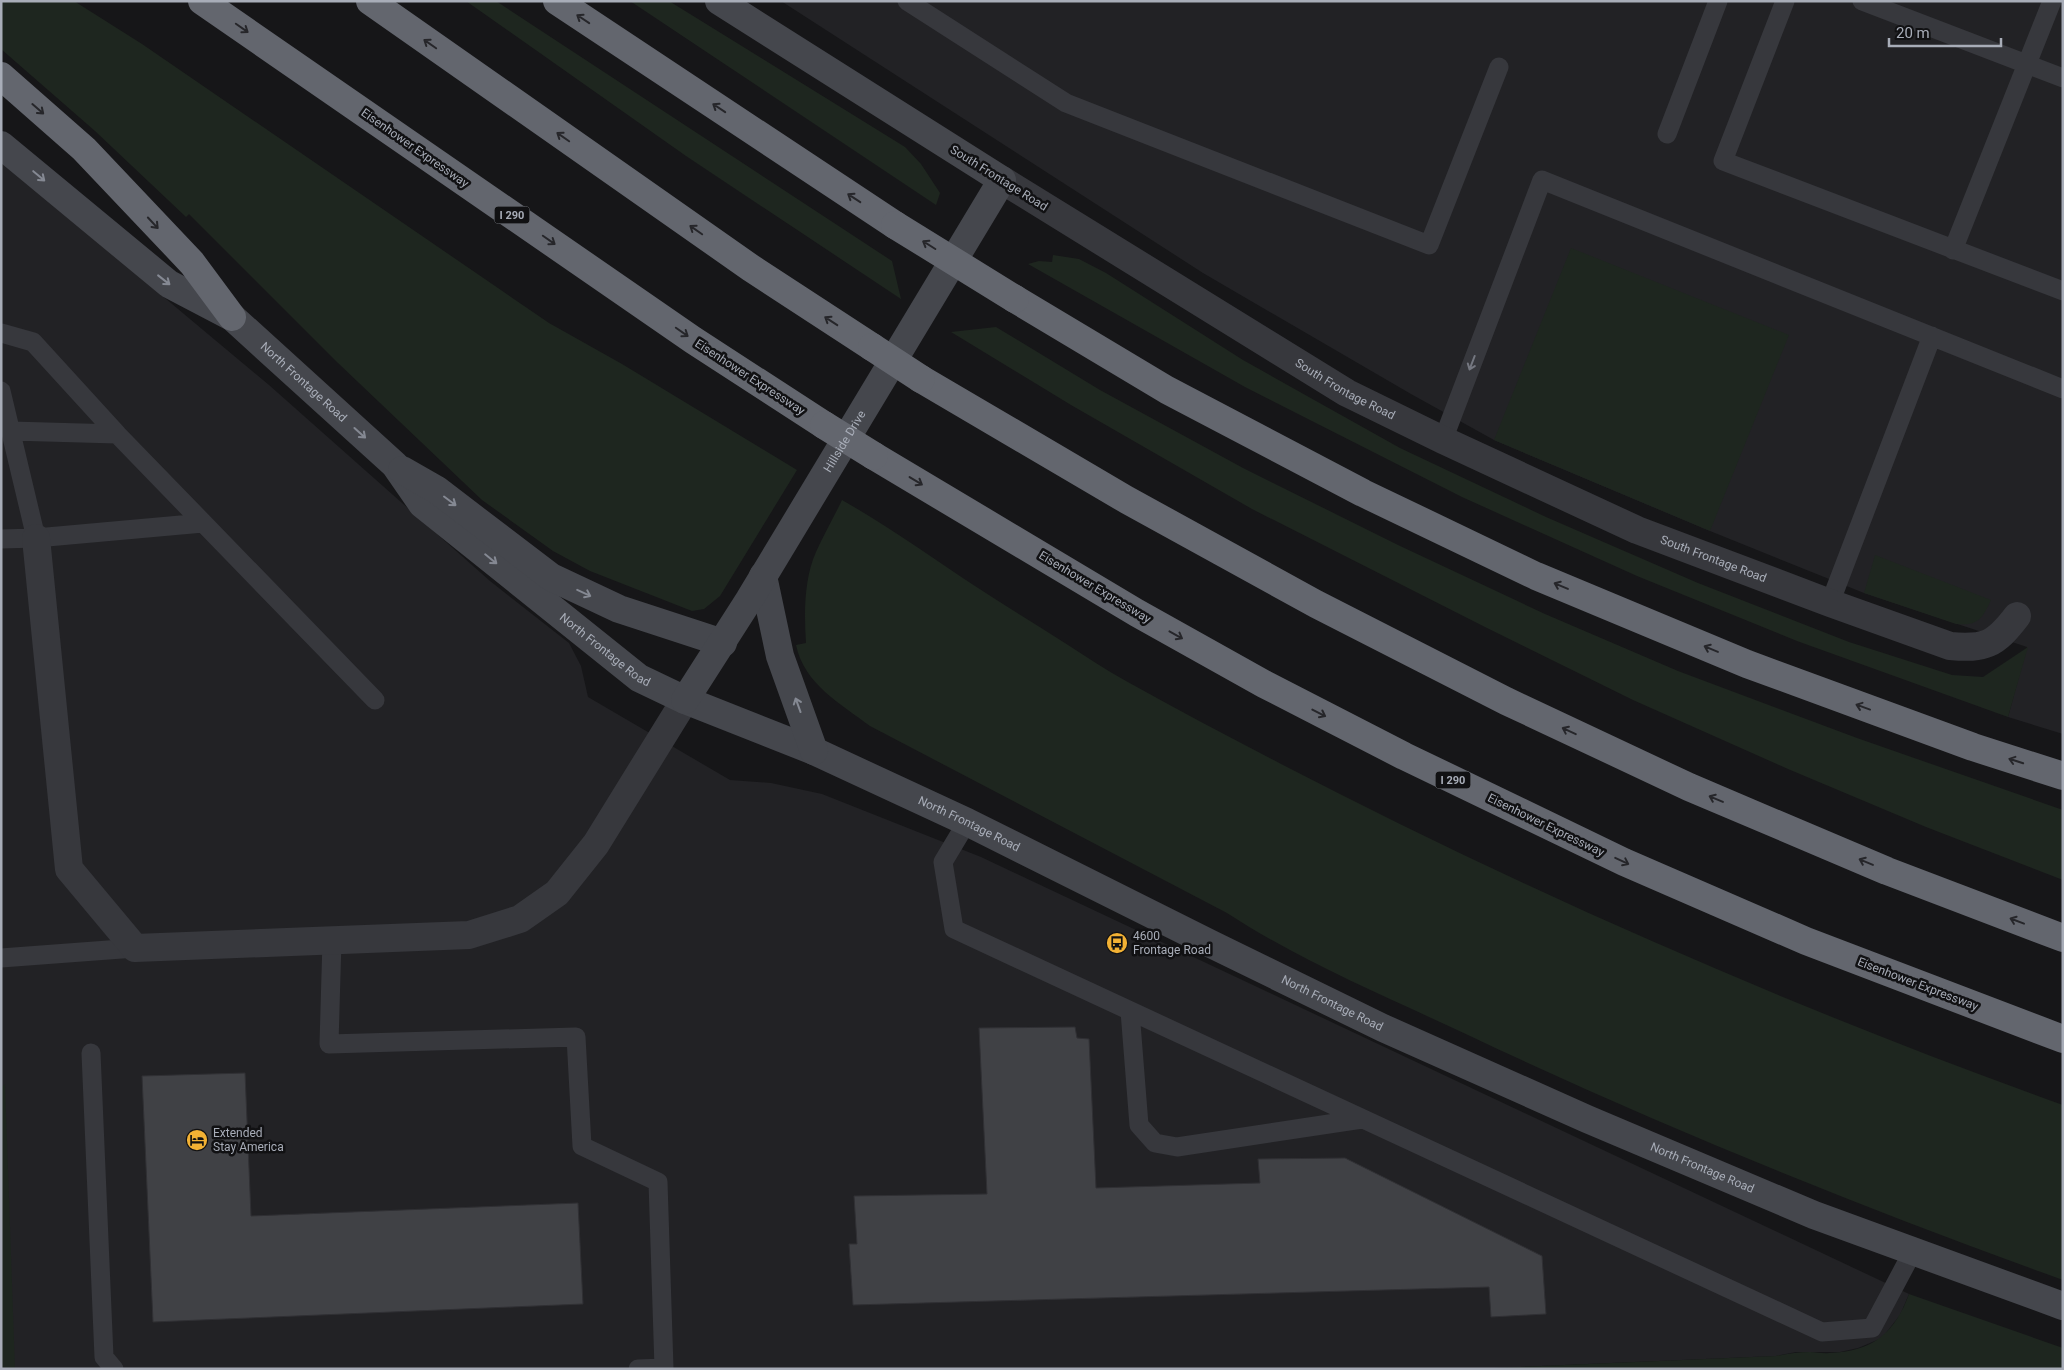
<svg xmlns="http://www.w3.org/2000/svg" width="2064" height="1370" font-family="Roboto,sans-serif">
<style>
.built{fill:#222225}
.green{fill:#1e261f}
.building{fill:#404145;stroke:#303034}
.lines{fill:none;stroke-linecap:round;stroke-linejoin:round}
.service{stroke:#37383d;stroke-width:19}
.minor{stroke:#37383d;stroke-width:28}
.secondary{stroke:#45474d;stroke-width:28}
.motorway{stroke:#63666e;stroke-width:28}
.motorway-bridge{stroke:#63666e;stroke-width:28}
.oneway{stroke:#26262a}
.oneway2{stroke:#858993}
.oneway3{stroke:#757881}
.labels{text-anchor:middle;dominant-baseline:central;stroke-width:5;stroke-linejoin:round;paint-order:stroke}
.shield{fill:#111113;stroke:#7b7e86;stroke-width:1}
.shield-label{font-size:11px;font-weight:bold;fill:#a8adb8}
.street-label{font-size:12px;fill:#a8adb8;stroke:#111113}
.poi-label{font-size:12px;fill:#a8adb8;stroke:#111113;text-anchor:start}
</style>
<rect width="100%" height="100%" fill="#161618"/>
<!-- built -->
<path class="built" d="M 781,1 L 2063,1 L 2063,734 L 2008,717 L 2027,647 L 1864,593 L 1710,531 L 1494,440 L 1411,394 L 1203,273 Z
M 1,161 L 269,385 L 490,581 L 569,643 L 581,666 L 588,697 L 730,780 L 771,783 L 822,794 L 981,857 L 1909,1294 L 1900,1315 L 1882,1338 L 1858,1348 L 1840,1352 L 1796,1352 L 1776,1356 L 1471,1369 L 1,1369 Z"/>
<!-- green -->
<path class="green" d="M 1,1 L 74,1 L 142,44 L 549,323 L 622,364 L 797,470 L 720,596 L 704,609 L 692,611 L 590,571 L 553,551 L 482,500 L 338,363 L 189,214 L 186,217 L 95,131 L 1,49 Z
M 466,1 L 496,1 L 892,261 L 901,299 L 686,156 Z
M 630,1 L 669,1 L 905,147 L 921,164 L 940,193 L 936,205 Z
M 1571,248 L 1789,335 L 1710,531 L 1494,440 Z
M 1053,255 L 1079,259 L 1106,273 L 1243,360 L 1400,448 L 1546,517 L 1698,583 L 1849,642 L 1952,675 L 1983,677 L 2028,647 L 2008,717 L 1797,641 L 1637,576 L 1462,497 L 1245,387 L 1028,264 L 1039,261 L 1052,262 Z
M 996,327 L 1100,390 L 1243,468 L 1398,545 L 1545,614 L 1678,671 L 1857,738 L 2063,810 L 2063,880 L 1926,827 L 1788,769 L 1633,700 L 1485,627 L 1252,509 L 1071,405 L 951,332 Z
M 842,500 C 888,526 931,557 975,586 C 1005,606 1037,625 1068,645 C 1087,657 1106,670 1126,681 C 1426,847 1740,989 2063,1105 L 2063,1280 C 1861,1207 1662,1127 1468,1035 C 1387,997 1302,962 1227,913 L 870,726 C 841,704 804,684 796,645 L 806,643 C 804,613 804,579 816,552 C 824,534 834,517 842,500 Z
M 1875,555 L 1991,600 C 1982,619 1978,626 1956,624 L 1864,593 Z
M 5,1084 L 15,1369 L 1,1369 L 1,1088 Z
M 1909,1294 L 2063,1348 L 2063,1369 L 1471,1369 L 1776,1356 C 1787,1354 1799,1352 1810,1352 C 1817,1352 1823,1354 1829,1353 C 1872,1352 1895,1333 1909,1294 Z"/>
<!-- building -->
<path class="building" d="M 1075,1027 L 1077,1038 L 1089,1039 L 1096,1188 L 1260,1183 L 1258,1159 L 1345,1158 L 1542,1256 L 1546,1314 L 1491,1317 L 1489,1287 L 853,1305 L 849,1244 L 857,1244 L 854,1196 L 987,1194 L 979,1028 Z
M 245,1073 L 251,1216 L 578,1203 L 583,1304 L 153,1322 L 142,1076 Z"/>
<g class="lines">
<!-- service -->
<path class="service" d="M 907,1 L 1066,103 L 1429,245 L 1499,67
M 1785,1 L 1723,161 L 2063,291
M 1862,1 L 2063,78
M 1667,134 L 1718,1
M 1953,250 L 2052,1
M 1,333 L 33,342 L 117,434
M 1,391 L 36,538 L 1,539
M 11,431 L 117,434 L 375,700
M 1443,440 L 1542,180 L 2063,389
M 36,538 L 203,523
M 1830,603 L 1932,336
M 967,822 L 943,862 L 954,929 L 1822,1332 L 1872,1328 L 1913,1251
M 332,940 L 329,1044 L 576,1037 L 582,1146 L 658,1182 L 664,1368 L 638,1369
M 1,958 L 135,948
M 1130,1011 L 1139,1125 L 1155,1143 L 1177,1147 L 1362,1119
M 91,1053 L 104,1357 L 114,1369"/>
<!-- minor -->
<g class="minor">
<path id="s1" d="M 1002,180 L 1347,393 L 1443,440 L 1637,530 L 1830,603 L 1950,646 C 1985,649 1995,645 2017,616"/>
<path d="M 36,538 L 69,869 L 135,948 L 469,935 L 520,919 L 557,893 L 596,844 L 685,700"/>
</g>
<!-- secondary -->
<g class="secondary">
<path id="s2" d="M 1,145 L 169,284 L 232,317 L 395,465 L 422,504 L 639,678 L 685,700 L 814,751 L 967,822 L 1211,944 L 1383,1028 L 1587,1119 L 1814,1215 L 2063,1306"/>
<path d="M 402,470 L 437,490 L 551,577 L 619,609 L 723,643"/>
<path d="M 763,576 L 780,656 L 814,751"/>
<path id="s3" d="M 685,700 L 749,600 L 1002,180 L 719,1"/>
</g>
<!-- motorway -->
<path class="motorway" d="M 202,1 L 693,340 L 824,425
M 370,1 L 751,268 L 872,347
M 557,1 L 895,225
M 1,76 L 84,149 L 192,263 L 232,317
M 1015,299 L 1167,390 L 1363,493 L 1536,576 L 1747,664 L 1973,747 L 2063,776
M 921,379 L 1127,500 L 1316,604 L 1506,701 L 1689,787 L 1887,871 L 2063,938
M 874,456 L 1137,613 L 1264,684 L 1404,756 L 1624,862 L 1806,941 L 2063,1039"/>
<!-- motorway-bridge -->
<path class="motorway-bridge" d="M 895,225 L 1015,299
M 872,347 L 921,379
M 824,425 L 874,456"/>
</g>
<!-- one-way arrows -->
<defs><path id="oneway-shaft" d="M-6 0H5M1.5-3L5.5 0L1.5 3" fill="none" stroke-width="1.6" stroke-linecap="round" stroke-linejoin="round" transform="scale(1.25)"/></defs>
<g class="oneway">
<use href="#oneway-shaft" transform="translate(583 19) rotate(-146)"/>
<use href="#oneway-shaft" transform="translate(242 28) rotate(35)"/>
<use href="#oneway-shaft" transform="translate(430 44) rotate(-145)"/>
<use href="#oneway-shaft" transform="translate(719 108) rotate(-146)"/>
<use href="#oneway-shaft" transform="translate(38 109) rotate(41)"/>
<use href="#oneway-shaft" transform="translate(563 137) rotate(-145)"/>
<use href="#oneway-shaft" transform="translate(854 198) rotate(-147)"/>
<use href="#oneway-shaft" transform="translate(153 223) rotate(47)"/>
<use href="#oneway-shaft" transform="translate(696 230) rotate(-145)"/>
<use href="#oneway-shaft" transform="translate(549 240) rotate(35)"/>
<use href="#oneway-shaft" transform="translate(929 245) rotate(-148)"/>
<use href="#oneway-shaft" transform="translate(831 321) rotate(-147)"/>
<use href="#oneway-shaft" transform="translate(682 332) rotate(35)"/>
<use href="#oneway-shaft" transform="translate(916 481) rotate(31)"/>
<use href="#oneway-shaft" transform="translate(1561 586) rotate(-157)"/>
<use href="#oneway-shaft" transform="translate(1176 635) rotate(29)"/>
<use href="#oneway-shaft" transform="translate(1711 649) rotate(-157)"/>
<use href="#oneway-shaft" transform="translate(1863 707) rotate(-160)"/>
<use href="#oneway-shaft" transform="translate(1319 713) rotate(27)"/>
<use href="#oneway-shaft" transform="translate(1569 731) rotate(-155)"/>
<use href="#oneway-shaft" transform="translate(2016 761) rotate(-162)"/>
<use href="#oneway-shaft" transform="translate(1716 799) rotate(-157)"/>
<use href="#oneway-shaft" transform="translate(1622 861) rotate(25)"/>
<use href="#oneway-shaft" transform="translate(1866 862) rotate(-157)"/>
<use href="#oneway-shaft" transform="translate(2017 921) rotate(-159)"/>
</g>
<g class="oneway2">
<use href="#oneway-shaft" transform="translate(39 176) rotate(40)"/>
<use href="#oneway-shaft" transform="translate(164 280) rotate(38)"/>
<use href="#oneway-shaft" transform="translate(360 433) rotate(42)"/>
<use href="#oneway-shaft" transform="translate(450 501) rotate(37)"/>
<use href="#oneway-shaft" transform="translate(491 559) rotate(39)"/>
<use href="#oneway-shaft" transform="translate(584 593) rotate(25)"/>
<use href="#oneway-shaft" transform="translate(798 705) rotate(-110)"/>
</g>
<use class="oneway3" href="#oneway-shaft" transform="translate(1472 363) rotate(111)"/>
<!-- icons -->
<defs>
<g id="bus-disc" transform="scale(1.125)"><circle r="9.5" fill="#f2b134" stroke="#111113"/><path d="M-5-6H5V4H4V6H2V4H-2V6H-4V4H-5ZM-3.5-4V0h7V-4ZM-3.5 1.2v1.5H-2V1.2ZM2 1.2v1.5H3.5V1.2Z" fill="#111"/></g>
<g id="hotel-disc" transform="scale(1.125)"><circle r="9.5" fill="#f2b134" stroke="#111113"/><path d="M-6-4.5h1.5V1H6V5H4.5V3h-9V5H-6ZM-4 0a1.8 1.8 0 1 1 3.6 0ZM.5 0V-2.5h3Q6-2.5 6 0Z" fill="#111"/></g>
</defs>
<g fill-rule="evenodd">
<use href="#bus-disc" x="1117" y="943"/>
<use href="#hotel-disc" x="197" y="1140"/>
</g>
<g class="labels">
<!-- shield labels -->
<g class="shield">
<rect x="494.5" y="206.5" width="35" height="17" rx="4"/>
<rect x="1435.5" y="771.5" width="35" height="17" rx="4"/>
</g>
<g class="shield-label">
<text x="512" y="215">I 290</text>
<text x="1453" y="780">I 290</text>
</g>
<!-- street labels -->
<g class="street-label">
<text transform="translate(415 148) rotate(35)">Eisenhower Expressway</text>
<text transform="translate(999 178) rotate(32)">South Frontage Road</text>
<text transform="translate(750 377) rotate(33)">Eisenhower Expressway</text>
<text stroke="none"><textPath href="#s2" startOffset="386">North Frontage Road</textPath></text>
<text stroke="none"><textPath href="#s1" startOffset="402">South Frontage Road</textPath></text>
<text stroke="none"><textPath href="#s3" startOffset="304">Hillside Drive</textPath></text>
<text stroke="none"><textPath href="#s1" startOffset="808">South Frontage Road</textPath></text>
<text transform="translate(1095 587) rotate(31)">Eisenhower Expressway</text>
<text stroke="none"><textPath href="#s2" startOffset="791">North Frontage Road</textPath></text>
<text stroke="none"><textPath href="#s2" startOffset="1196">North Frontage Road</textPath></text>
<text transform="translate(1546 825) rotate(26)">Eisenhower Expressway</text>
<text transform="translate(1918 984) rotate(21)">Eisenhower Expressway</text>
<text stroke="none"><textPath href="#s2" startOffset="1601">North Frontage Road</textPath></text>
<text stroke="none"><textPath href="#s2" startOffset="2006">North Frontage Road</textPath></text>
</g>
<!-- poi labels -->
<g class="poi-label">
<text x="1133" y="936">4600<tspan x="1133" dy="14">Frontage Road</tspan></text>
<text x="213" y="1133">Extended<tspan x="213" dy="14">Stay America</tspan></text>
</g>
</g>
<!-- border -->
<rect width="2064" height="1370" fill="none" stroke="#a8adb8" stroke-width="5"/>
<!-- scale -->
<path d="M1889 38v8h112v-8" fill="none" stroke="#a8adb8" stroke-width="2.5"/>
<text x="1896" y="38" font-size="15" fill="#a8adb8" stroke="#111113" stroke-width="4" paint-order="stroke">20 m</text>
</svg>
